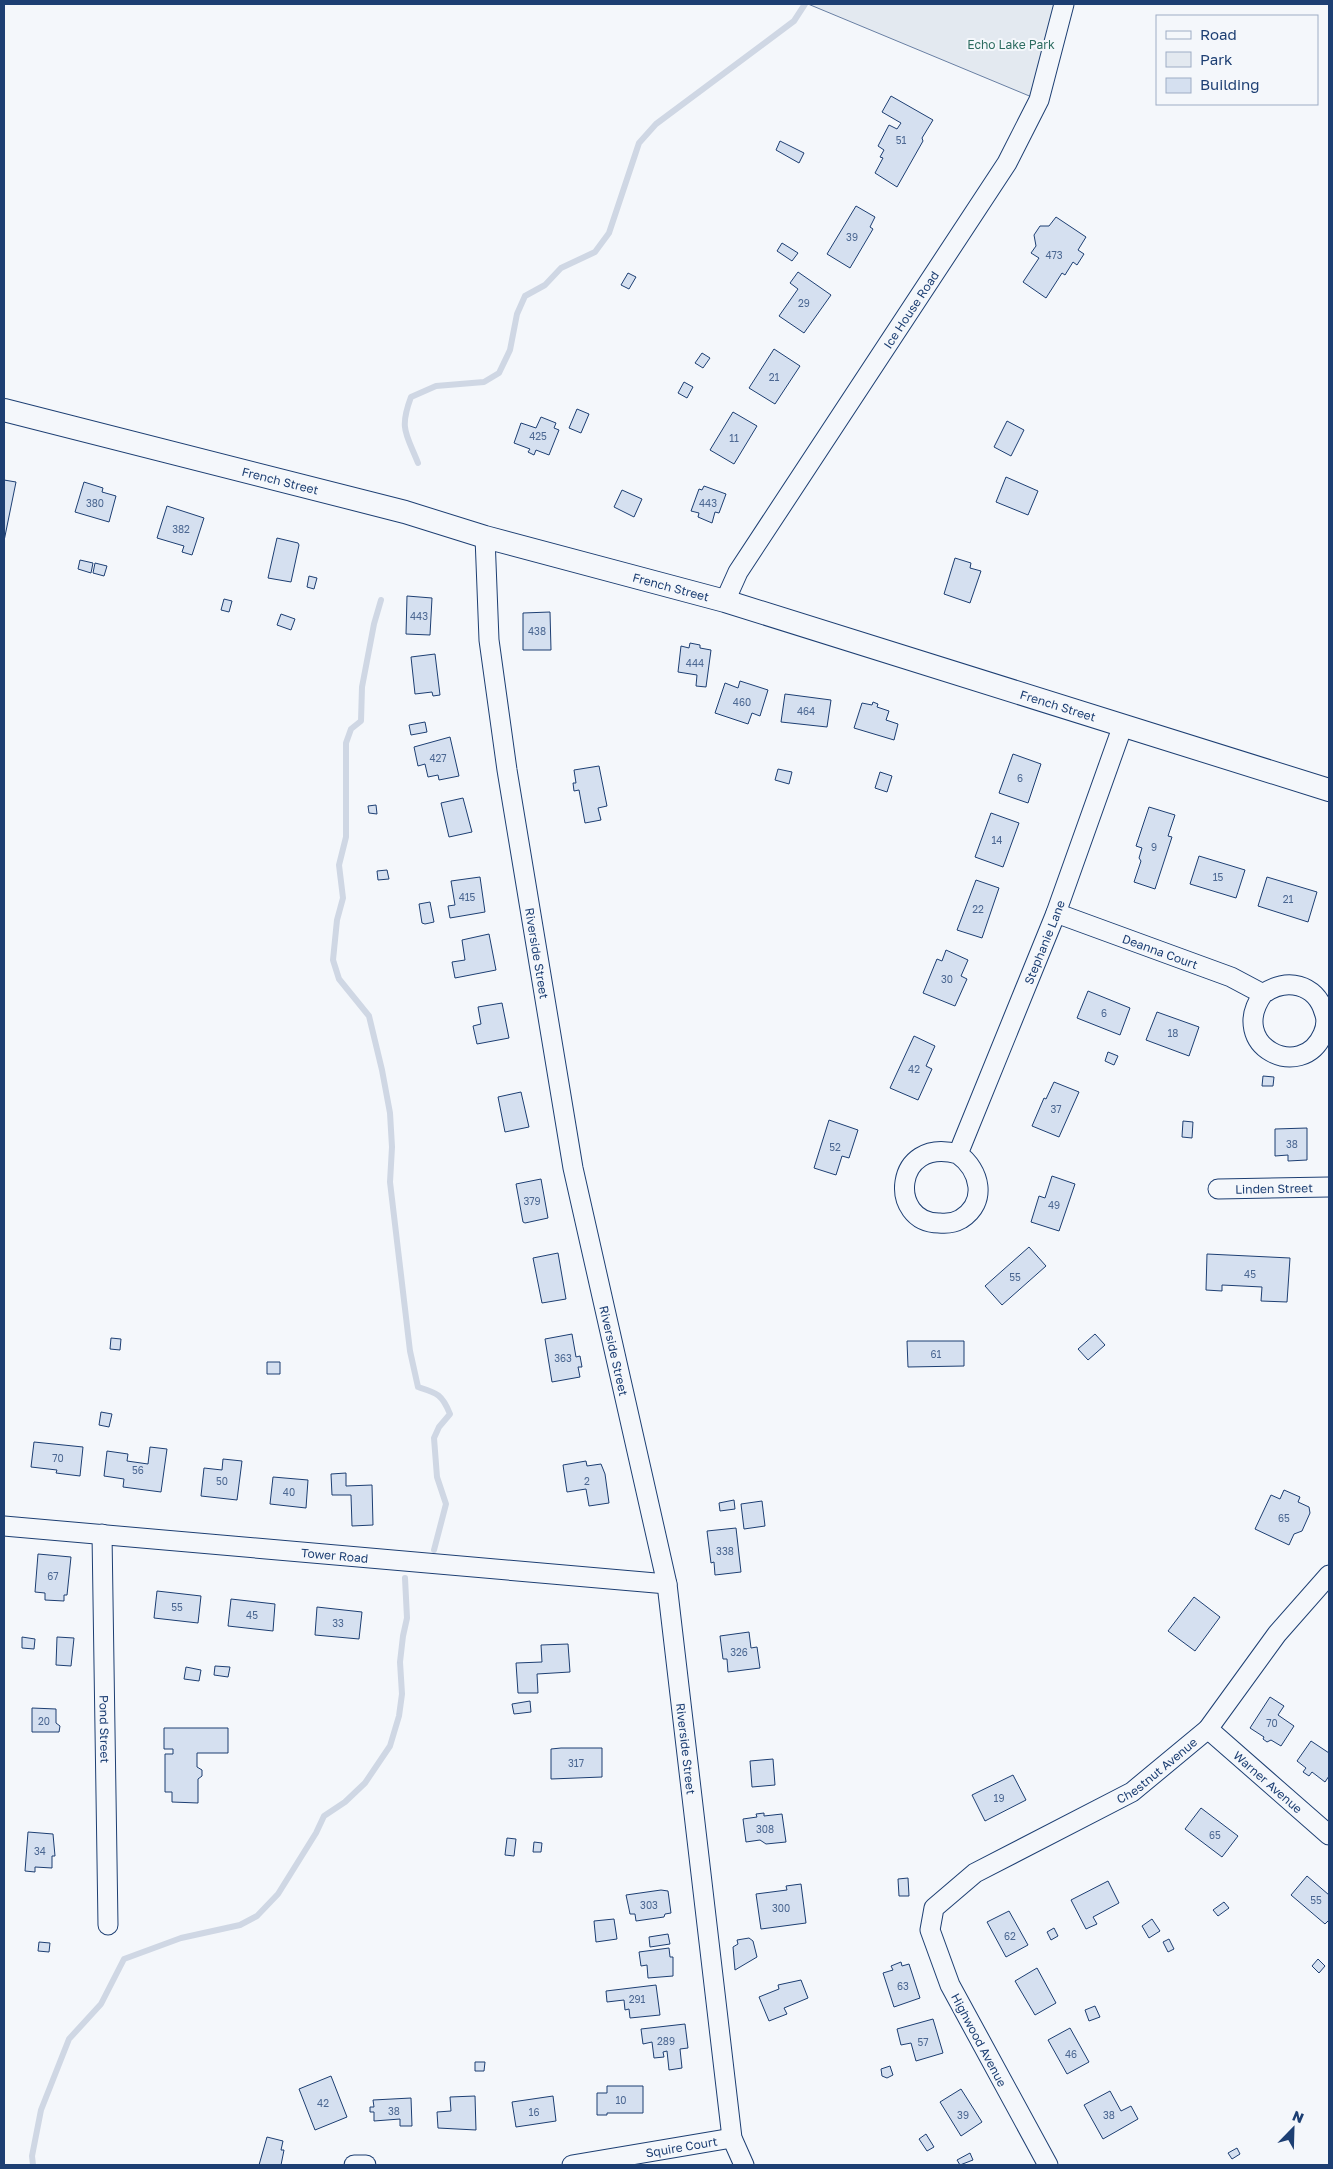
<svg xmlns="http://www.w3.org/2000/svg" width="1333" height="2169" font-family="'Golos Text',sans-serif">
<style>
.green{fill:#e3e9f0;stroke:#687fa3}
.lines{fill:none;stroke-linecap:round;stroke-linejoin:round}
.stream{stroke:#cfd7e4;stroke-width:6}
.building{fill:#d5e0f0;stroke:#1d3f73}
.minor-casing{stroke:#1d3f73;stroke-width:21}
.tertiary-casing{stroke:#1d3f73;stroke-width:24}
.minor{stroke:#f4f7fb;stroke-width:19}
.tertiary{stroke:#f4f7fb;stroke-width:22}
.labels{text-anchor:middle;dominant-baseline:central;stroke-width:4;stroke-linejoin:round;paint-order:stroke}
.number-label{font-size:10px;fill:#4b6792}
.park-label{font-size:12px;fill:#2c6c60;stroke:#f4f7fb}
.street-label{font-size:12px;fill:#1d3f73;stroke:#f4f7fb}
</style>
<rect width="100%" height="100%" fill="#f4f7fb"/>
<!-- green -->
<path class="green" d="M 808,4 L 1064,4 L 1039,100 Z"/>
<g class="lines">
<!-- stream -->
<path class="stream" d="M 418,463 C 406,433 399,429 411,397 L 436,386 L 484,382 L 499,373 L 510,350 L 517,314 L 525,296 L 545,285 L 561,268 L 595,252 L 609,233 L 639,143 L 656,124 L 794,21 L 805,4
M 381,600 L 374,624 L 362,687 L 361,721 L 351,729 L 346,743 L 346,837 L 339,865 L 343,898 L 337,920 L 333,960 L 339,979 L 369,1016 L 382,1070 L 390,1113 L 392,1147 L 390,1182 L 410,1351 L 418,1387 C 437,1393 442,1394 450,1414 L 439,1427 L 434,1438 L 437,1477 L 446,1504 L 434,1550
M 33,2165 L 32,2156 L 41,2110 L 69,2039 L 101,2004 L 124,1959 L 181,1938 L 240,1925 L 257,1916 L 278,1894 L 316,1833 L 324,1816 L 345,1802 L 365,1783 L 390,1746 L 399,1716 L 402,1694 L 400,1662 L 403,1636 L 407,1618 L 405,1578"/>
</g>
<!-- building -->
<path class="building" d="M 891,96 L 933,120 L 922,138 L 923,141 L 897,187 L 875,173 L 883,158 L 880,157 L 884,150 L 878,146 L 889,125 L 897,129 L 901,123 L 882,112 Z
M 780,141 L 804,153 L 799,163 L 776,150 Z
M 856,206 L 875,217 L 870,227 L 873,229 L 850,268 L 827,254 Z
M 1056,217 L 1086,237 L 1078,250 L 1084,254 L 1077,265 L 1073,262 L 1065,275 L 1062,273 L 1046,298 L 1023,282 L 1039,258 L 1031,253 L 1036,246 L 1034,235 L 1040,226 L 1049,226 Z
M 782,243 L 798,253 L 792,261 L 777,251 Z
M 798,272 L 831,295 L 804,333 L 779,316 L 798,289 L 790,283 Z
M 628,273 L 636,277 L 629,289 L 621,285 Z
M 774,349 L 800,366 L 775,404 L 749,388 Z
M 702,353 L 710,358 L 703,368 L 695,363 Z
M 684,382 L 693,387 L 687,398 L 678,393 Z
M 577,409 L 589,414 L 581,433 L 569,428 Z
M 733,412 L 757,426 L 734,464 L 710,450 Z
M 541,417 L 556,423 L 554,428 L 559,430 L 549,455 L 536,450 L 534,455 L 528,452 L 530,449 L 514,443 L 521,423 L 536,428 Z
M 1007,421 L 1024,430 L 1011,456 L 994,447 Z
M 1006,477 L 1038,491 L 1028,515 L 996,502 Z
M 4,480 L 16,482 L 4,541 Z
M 84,482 L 103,488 L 102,492 L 116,496 L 109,522 L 75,512 Z
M 704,486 L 726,494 L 719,513 L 715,512 L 712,523 L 698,517 L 699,513 L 691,511 L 699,489 L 702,490 Z
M 622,490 L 642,499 L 634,517 L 614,507 Z
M 167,506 L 204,518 L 192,555 L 182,552 L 184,546 L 157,538 Z
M 277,538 L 298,543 L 299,545 L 291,582 L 268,578 Z
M 955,558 L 971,563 L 970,568 L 981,571 L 970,603 L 944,594 Z
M 80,560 L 93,563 L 91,573 L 78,569 Z
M 95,563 L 107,566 L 104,576 L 93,573 Z
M 309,576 L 317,578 L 314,589 L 307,587 Z
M 407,596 L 432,598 L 430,635 L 406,634 Z
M 224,599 L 232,601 L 229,612 L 221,610 Z
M 550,612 L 551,650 L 523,650 L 523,613 Z
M 281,614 L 295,619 L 291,630 L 277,625 Z
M 690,643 L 700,645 L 700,648 L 711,650 L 706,687 L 696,686 L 697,675 L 678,672 L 681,646 L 689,648 Z
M 435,654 L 440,695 L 433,696 L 432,692 L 415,694 L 411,657 Z
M 740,681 L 768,690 L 760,716 L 752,713 L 748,724 L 715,713 L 725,683 L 738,688 Z
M 785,694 L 831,700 L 827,727 L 781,722 Z
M 873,702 L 878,704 L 877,707 L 889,711 L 886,720 L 898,724 L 894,740 L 854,728 L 862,703 L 872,705 Z
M 425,722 L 427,732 L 411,735 L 409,725 Z
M 450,737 L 459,776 L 439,780 L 438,775 L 428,777 L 425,764 L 418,766 L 414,747 Z
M 1013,754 L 1041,764 L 1028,803 L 999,793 Z
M 599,766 L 607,806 L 598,808 L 601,820 L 585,823 L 579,790 L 574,791 L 573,783 L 576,783 L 574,770 Z
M 778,769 L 792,772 L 789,784 L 775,780 Z
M 880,772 L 892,776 L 887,792 L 875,788 Z
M 463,798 L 472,832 L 449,837 L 441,803 Z
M 376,805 L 377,814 L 369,813 L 368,806 Z
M 1149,807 L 1175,815 L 1168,836 L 1172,837 L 1155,889 L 1134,882 L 1141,861 L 1139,858 L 1142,848 L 1136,846 Z
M 991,813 L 1019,823 L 1003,867 L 975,857 Z
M 1199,856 L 1245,870 L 1236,898 L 1190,884 Z
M 387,870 L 389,879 L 378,880 L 377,871 Z
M 480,877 L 485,912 L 450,918 L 448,906 L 455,905 L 451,881 Z
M 1267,877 L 1317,892 L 1308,922 L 1258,906 Z
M 976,880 L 999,888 L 982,938 L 957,930 Z
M 430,902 L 434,922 L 425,924 L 422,923 L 419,904 Z
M 489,934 L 496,970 L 455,978 L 452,962 L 465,960 L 462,940 Z
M 946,950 L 968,960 L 961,976 L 967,979 L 955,1006 L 923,993 L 937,959 L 942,961 Z
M 1088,991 L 1130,1008 L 1120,1035 L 1077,1018 Z
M 502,1003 L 509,1038 L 477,1044 L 473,1026 L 481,1024 L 478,1007 Z
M 1157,1012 L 1199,1027 L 1189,1056 L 1146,1040 Z
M 914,1036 L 935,1046 L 926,1066 L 932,1069 L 918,1100 L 890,1088 Z
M 1108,1052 L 1118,1056 L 1114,1065 L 1105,1061 Z
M 1263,1076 L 1274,1077 L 1273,1086 L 1262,1086 Z
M 1054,1082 L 1079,1092 L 1059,1137 L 1032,1126 L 1044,1098 L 1046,1099 Z
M 521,1092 L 529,1127 L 505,1132 L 498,1097 Z
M 829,1120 L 858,1130 L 849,1158 L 842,1156 L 836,1175 L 814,1168 Z
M 1183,1121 L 1193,1122 L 1192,1138 L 1182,1137 Z
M 1307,1128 L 1307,1160 L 1288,1161 L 1288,1155 L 1275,1156 L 1275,1129 Z
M 1052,1176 L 1075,1184 L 1059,1231 L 1031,1222 L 1039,1196 L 1045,1198 Z
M 541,1179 L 548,1218 L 525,1223 L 523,1222 L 516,1184 Z
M 1029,1247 L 1046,1266 L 1002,1305 L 985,1286 Z
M 558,1253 L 566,1299 L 542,1303 L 533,1258 Z
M 1207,1254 L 1290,1258 L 1287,1302 L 1261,1301 L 1262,1287 L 1222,1285 L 1222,1291 L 1206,1290 Z
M 572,1334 L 576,1357 L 580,1356 L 582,1367 L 578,1367 L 580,1377 L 552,1382 L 545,1339 Z
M 1095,1334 L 1105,1345 L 1088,1360 L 1078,1349 Z
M 111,1338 L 121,1339 L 120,1350 L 110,1349 Z
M 907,1341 L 964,1341 L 964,1366 L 908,1367 Z
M 267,1362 L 280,1362 L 280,1374 L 267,1374 Z
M 101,1412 L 112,1414 L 109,1427 L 99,1425 Z
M 34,1442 L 83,1447 L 80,1476 L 56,1473 L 57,1470 L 31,1467 Z
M 150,1447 L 167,1449 L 161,1492 L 123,1487 L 124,1479 L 104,1476 L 107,1451 L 128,1454 L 127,1461 L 148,1464 Z
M 223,1459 L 242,1461 L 237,1500 L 201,1496 L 204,1468 L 222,1470 Z
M 586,1461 L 587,1466 L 601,1464 L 605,1474 L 609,1503 L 589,1506 L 586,1489 L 567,1492 L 563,1465 Z
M 346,1473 L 346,1486 L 372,1485 L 373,1525 L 352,1526 L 351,1495 L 332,1495 L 331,1474 Z
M 273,1477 L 308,1480 L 306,1508 L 270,1504 Z
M 1284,1490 L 1300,1497 L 1298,1502 L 1309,1507 L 1310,1513 L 1302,1531 L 1294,1534 L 1289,1545 L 1255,1529 L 1271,1495 L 1280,1499 Z
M 734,1500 L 735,1509 L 720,1511 L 719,1503 Z
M 762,1501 L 765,1526 L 744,1529 L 741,1504 Z
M 736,1528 L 741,1572 L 715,1575 L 714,1562 L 711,1563 L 707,1531 Z
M 38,1554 L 71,1557 L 67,1595 L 64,1595 L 64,1601 L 45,1600 L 45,1593 L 35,1592 Z
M 157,1591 L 201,1596 L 198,1623 L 154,1618 Z
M 1194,1597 L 1220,1617 L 1195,1651 L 1168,1631 Z
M 231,1599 L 275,1604 L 273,1631 L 228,1626 Z
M 317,1607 L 362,1612 L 359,1639 L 315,1635 Z
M 749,1632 L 751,1648 L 757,1647 L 760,1668 L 728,1672 L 727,1659 L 723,1659 L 720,1636 Z
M 22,1637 L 35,1639 L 34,1649 L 22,1648 Z
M 57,1637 L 74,1638 L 71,1666 L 56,1665 Z
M 568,1644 L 570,1672 L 537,1674 L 538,1693 L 518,1693 L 516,1663 L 542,1662 L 541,1645 Z
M 215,1666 L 230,1667 L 228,1677 L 214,1675 Z
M 186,1667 L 201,1670 L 199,1681 L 184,1679 Z
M 1270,1697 L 1284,1706 L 1278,1715 L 1294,1726 L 1281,1746 L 1271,1740 L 1267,1742 L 1263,1739 L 1264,1737 L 1250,1728 Z
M 530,1701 L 531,1712 L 514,1714 L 512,1704 Z
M 32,1708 L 56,1709 L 56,1723 L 60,1726 L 59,1732 L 32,1732 Z
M 164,1728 L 228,1728 L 228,1753 L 197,1753 L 197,1767 L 202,1770 L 202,1776 L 198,1779 L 198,1803 L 172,1802 L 172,1792 L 165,1792 L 165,1754 L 173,1754 L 173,1749 L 164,1749 Z
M 1311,1741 L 1329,1753 L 1329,1776 L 1325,1782 L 1312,1772 L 1309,1776 L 1303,1772 L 1306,1768 L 1297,1761 Z
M 561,1748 L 602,1748 L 602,1777 L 551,1779 L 551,1749 Z
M 773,1759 L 775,1785 L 752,1787 L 750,1761 Z
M 1013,1775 L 1026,1800 L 985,1821 L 972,1795 Z
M 1201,1808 L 1238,1836 L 1222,1857 L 1185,1829 Z
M 764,1813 L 764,1816 L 782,1814 L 786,1842 L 766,1844 L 760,1840 L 746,1842 L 743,1819 L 757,1817 L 756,1814 Z
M 28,1832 L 53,1834 L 55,1856 L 52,1856 L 52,1868 L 35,1867 L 35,1872 L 25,1871 Z
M 507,1838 L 516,1839 L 514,1856 L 505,1855 Z
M 534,1842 L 542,1843 L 541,1852 L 533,1852 Z
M 1307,1876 L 1329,1895 L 1329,1920 L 1325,1924 L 1291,1895 Z
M 908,1878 L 909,1896 L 899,1896 L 898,1879 Z
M 1108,1881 L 1119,1903 L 1093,1917 L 1097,1924 L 1086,1929 L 1071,1900 Z
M 801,1884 L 806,1923 L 761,1929 L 756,1894 L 787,1890 L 786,1886 Z
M 661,1890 L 668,1891 L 671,1913 L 665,1914 L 664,1917 L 636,1921 L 635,1914 L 630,1914 L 629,1909 L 626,1895 Z
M 1224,1902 L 1229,1908 L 1218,1916 L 1213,1910 Z
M 1009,1911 L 1028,1945 L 1006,1957 L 987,1922 Z
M 614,1919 L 617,1939 L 596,1942 L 594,1921 Z
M 1152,1919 L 1160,1931 L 1149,1938 L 1142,1926 Z
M 1054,1928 L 1058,1936 L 1051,1940 L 1047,1932 Z
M 668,1934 L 670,1944 L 650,1947 L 649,1937 Z
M 749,1938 L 753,1941 L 757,1957 L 735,1970 L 733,1947 L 738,1944 L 737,1940 Z
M 1169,1939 L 1174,1949 L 1168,1952 L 1163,1942 Z
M 39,1942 L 50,1943 L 49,1952 L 38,1951 Z
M 669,1948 L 670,1957 L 673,1957 L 673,1976 L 648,1978 L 647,1965 L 641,1966 L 639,1952 Z
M 1318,1959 L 1325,1966 L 1319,1973 L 1312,1966 Z
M 901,1962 L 902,1966 L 909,1964 L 920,1998 L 894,2007 L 883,1973 L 893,1970 L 891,1966 Z
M 1037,1968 L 1056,2003 L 1035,2015 L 1015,1981 Z
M 801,1980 L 808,1998 L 784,2008 L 787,2014 L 769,2021 L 759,1997 L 779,1989 L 778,1985 Z
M 656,1985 L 660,2015 L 630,2018 L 629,2009 L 625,2010 L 624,2000 L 607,2002 L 606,1991 Z
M 1095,2006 L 1100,2017 L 1089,2021 L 1085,2010 Z
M 933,2019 L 943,2053 L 916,2061 L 911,2043 L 901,2045 L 897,2029 Z
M 685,2024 L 688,2048 L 680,2049 L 682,2068 L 669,2070 L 667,2051 L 663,2052 L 664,2057 L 654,2058 L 652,2042 L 643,2044 L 641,2029 Z
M 1070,2028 L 1089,2062 L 1067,2074 L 1048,2040 Z
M 475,2062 L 485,2062 L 484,2071 L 475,2071 Z
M 890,2066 L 893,2075 L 887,2078 L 882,2076 L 881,2069 Z
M 331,2076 L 347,2117 L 315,2130 L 299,2089 Z
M 607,2086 L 643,2086 L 643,2113 L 607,2113 L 607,2115 L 597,2115 L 597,2093 L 607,2093 Z
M 961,2089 L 982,2122 L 961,2136 L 940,2102 Z
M 1110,2091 L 1121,2111 L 1131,2106 L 1138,2119 L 1103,2139 L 1084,2105 Z
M 475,2096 L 476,2130 L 438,2128 L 437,2112 L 451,2111 L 450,2097 Z
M 553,2096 L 556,2121 L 516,2127 L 512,2102 Z
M 411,2098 L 412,2126 L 400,2126 L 400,2119 L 374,2121 L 374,2112 L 370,2112 L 370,2107 L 374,2107 L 373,2100 Z
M 926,2134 L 934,2147 L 927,2151 L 919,2139 Z
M 267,2137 L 283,2141 L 281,2150 L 284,2150 L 281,2165 L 259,2165 Z
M 1237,2148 L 1240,2154 L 1232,2159 L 1228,2153 Z
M 970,2153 L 973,2160 L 960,2165 L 957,2160 Z"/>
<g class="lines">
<!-- minor casing -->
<g class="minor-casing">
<g id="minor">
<path id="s1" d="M 485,537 L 489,640 L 507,770 L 573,1168 L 667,1584 L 732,2138 L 744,2165"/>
<path id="s2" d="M 725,601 L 738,572 L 1007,163 L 1039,100 L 1064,4"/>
<path id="s3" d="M 1056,913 L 1231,977 L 1263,994 C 1226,1046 1302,1083 1323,1034 C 1326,1027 1327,1019 1324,1012 C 1316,984 1286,977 1263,994"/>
<path id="s4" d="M 958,1154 C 893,1136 888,1223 939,1223 C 947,1224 954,1223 961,1219 C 988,1202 980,1170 958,1154 L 1056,913 L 1123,725"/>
<path id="s5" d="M 1218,1189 L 1329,1187"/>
<path id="s6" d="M 4,1526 L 667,1584"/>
<path id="s7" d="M 102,1534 L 108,1925"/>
<path id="s8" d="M 1208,1729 L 1329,1835"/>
<path d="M 354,2165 L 366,2165"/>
<path id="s9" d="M 572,2165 L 732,2138"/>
<path id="s10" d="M 1048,2165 L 950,1985 L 930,1930 L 934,1908 L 975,1873 L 1132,1792 L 1208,1729 L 1277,1634 L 1329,1575"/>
</g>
</g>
<!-- tertiary casing -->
<g class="tertiary-casing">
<g id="tertiary">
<path id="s11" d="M 4,410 L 405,512 L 485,537 L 725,601 L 1329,790"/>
</g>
</g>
<!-- minor -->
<use href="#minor" class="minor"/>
<!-- tertiary -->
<use href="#tertiary" class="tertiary"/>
</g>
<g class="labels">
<!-- number labels -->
<g class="number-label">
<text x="901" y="140">51</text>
<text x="852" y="237">39</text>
<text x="1054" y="255">473</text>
<text x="804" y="303">29</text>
<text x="774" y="377">21</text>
<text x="538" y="436">425</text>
<text x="734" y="438">11</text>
<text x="95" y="503">380</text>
<text x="708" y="503">443</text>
<text x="181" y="529">382</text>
<text x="419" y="616">443</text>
<text x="537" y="631">438</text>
<text x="695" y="663">444</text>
<text x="742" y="702">460</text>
<text x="806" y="711">464</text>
<text x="438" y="758">427</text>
<text x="1020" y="778">6</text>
<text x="997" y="840">14</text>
<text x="1154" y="847">9</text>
<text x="1218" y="877">15</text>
<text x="467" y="897">415</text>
<text x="1288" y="899">21</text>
<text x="978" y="909">22</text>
<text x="947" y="979">30</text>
<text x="1104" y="1013">6</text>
<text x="1173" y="1033">18</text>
<text x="914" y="1069">42</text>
<text x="1056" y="1109">37</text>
<text x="1292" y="1144">38</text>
<text x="835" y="1147">52</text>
<text x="532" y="1201">379</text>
<text x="1054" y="1205">49</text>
<text x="1250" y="1274">45</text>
<text x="1015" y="1277">55</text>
<text x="936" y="1354">61</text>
<text x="563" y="1358">363</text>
<text x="58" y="1458">70</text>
<text x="138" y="1470">56</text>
<text x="222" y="1481">50</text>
<text x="587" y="1481">2</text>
<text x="289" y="1492">40</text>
<text x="1284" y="1518">65</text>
<text x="725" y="1551">338</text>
<text x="53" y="1576">67</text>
<text x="177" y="1607">55</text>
<text x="252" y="1615">45</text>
<text x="338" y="1623">33</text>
<text x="739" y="1652">326</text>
<text x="44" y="1721">20</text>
<text x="1272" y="1723">70</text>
<text x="576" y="1763">317</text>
<text x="999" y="1798">19</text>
<text x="765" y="1829">308</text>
<text x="1215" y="1835">65</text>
<text x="40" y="1851">34</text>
<text x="1316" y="1900">55</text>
<text x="649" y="1905">303</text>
<text x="781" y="1908">300</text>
<text x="1010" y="1936">62</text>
<text x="903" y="1986">63</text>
<text x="637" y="1999">291</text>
<text x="666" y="2041">289</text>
<text x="923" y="2042">57</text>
<text x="1071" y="2054">46</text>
<text x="621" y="2100">10</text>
<text x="323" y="2103">42</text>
<text x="394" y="2111">38</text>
<text x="534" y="2112">16</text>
<text x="963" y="2115">39</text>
<text x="1109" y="2115">38</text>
</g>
<!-- park labels -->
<g class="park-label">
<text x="1011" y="44">Echo Lake Park</text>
</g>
<!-- street labels -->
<g class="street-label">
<text stroke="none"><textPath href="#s2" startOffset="346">Ice House Road</textPath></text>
<text stroke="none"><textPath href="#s11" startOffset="285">French Street</textPath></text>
<text stroke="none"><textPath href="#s11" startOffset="690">French Street</textPath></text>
<text stroke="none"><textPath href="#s11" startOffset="1095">French Street</textPath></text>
<text stroke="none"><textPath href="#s4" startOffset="459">Stephanie Lane</textPath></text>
<text stroke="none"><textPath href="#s3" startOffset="111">Deanna Court</textPath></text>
<text stroke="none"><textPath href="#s1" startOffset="420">Riverside Street</textPath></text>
<text stroke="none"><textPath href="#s5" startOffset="56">Linden Street</textPath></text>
<text stroke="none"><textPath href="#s1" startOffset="825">Riverside Street</textPath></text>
<text stroke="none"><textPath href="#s6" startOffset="332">Tower Road</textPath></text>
<text stroke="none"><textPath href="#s7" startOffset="195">Pond Street</textPath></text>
<text stroke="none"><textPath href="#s1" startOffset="1230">Riverside Street</textPath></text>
<text stroke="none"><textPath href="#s10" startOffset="549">Chestnut Avenue</textPath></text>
<text stroke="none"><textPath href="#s8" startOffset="80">Warner Avenue</textPath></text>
<text transform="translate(979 2040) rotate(62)">Highwood Avenue</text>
<text stroke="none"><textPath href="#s9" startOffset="111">Squire Court</textPath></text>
</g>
</g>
<!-- border -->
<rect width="1333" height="2169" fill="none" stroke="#1d3f73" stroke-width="10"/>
<!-- legend -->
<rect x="1156" y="15" width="162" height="90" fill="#f4f7fb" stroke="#9eadc5"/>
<rect x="1166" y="31" width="25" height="8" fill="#f4f7fb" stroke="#9eadc5"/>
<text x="1200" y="40" font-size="15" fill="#1d3f73">Road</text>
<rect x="1166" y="52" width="25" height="15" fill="#e3e9f0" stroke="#9eadc5"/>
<text x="1200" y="65" font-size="15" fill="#1d3f73">Park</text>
<rect x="1166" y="78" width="25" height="15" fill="#d5e0f0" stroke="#9eadc5"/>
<text x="1200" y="90" font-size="15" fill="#1d3f73">Building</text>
<!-- north arrow -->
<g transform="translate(1293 2129) rotate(23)" stroke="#f4f7fb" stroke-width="4" paint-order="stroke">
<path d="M0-4L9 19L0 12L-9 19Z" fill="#1d3f73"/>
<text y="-8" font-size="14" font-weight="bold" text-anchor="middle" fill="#1d3f73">N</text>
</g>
</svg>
